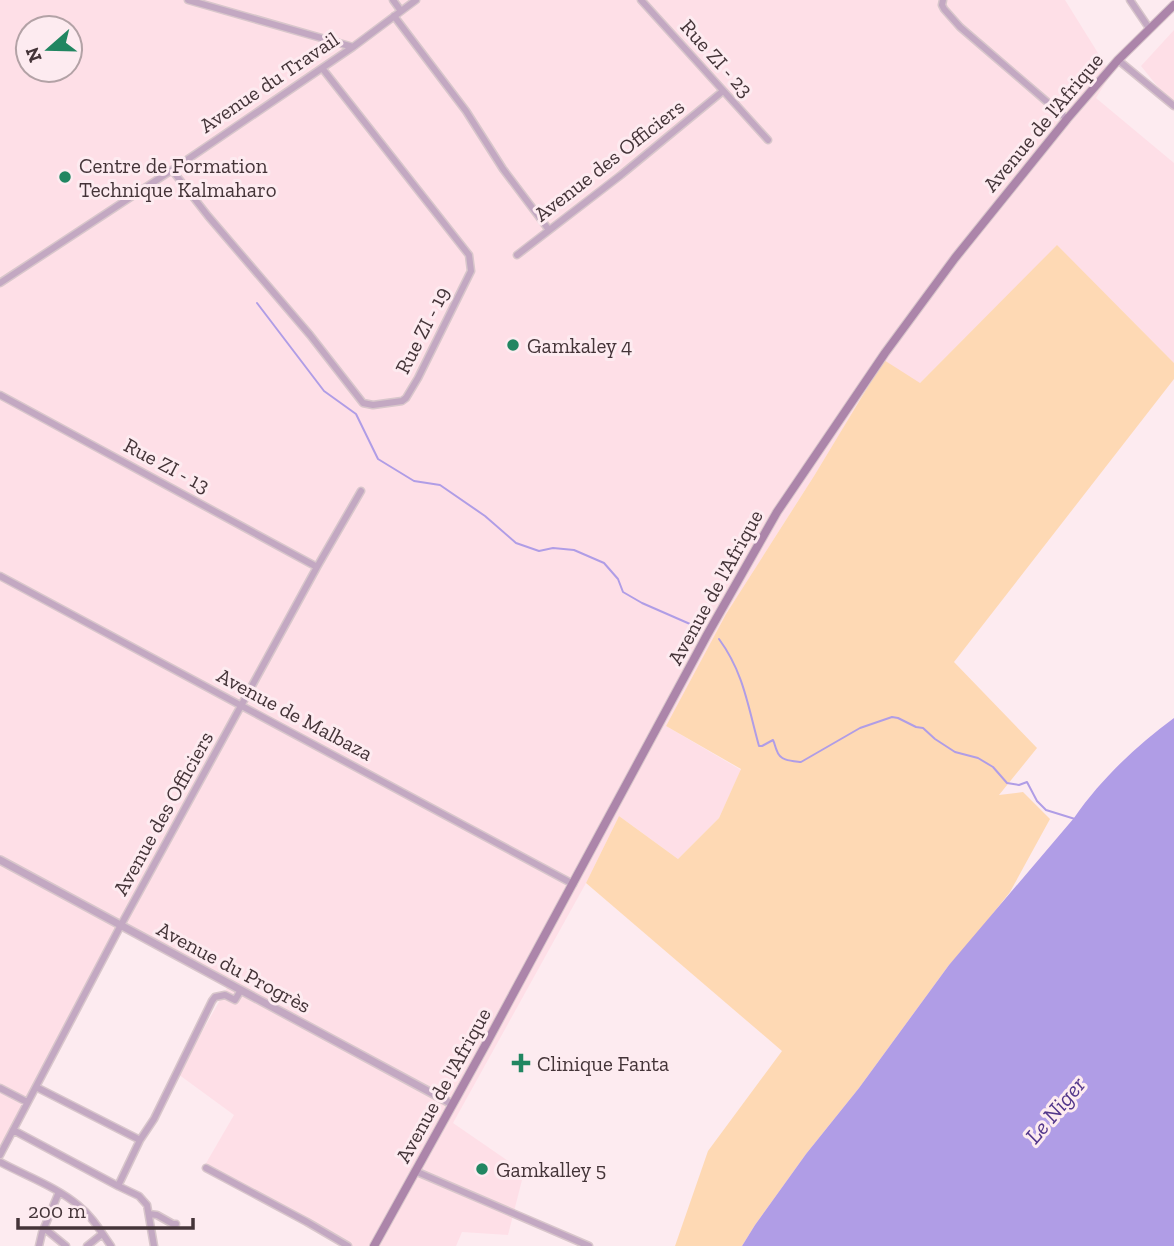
<svg xmlns="http://www.w3.org/2000/svg" width="1174" height="1246" font-family="'Zilla Slab',serif">
<style>
.built{fill:#fedfe7;fill-rule:evenodd}
.green{fill:#fed9b4}
.water{fill:#b09de6}
.lines{fill:none;stroke-linecap:round;stroke-linejoin:round}
.stream{stroke:#b09de6;stroke-width:2}
.minor-casing{stroke:#d8c6cb;stroke-width:9}
.tertiary-casing{stroke:#d8c6cb;stroke-width:10}
.secondary-casing{stroke:#d8c6cb;stroke-width:10}
.minor{stroke:#c3a8c2;stroke-width:6}
.tertiary{stroke:#c3a8c2;stroke-width:7}
.secondary{stroke:#ac85aa;stroke-width:8}
.poi-dot{fill:#218661;stroke:#fdebf0;stroke-width:2.5}
.labels{text-anchor:middle;dominant-baseline:central;stroke-width:6;stroke-linejoin:round;paint-order:stroke}
.street-label{font-size:21px;fill:#443438;stroke:#fdebf0}
.poi-label{font-size:21px;fill:#443438;stroke:#fdebf0;text-anchor:start}
.water-label{font-size:23px;font-style:italic;fill:#53378b;stroke:#fdebf0}
</style>
<rect width="100%" height="100%" fill="#fdebf0"/>
<!-- built -->
<path class="built" d="M 0,0 L 1065,0 L 1111,74 L 1096,98 L 1174,163 L 1174,363 L 1057,246 L 919,384 L 884,360 L 814,476 L 726,614 L 666,726 L 741,770 L 719,818 L 678,859 L 619,816 L 586,883 L 453,1123 L 524,1172 L 508,1235 L 462,1232 L 456,1246 L 349,1246 L 205,1165 L 234,1115 L 178,1074 L 228,986 L 118,924 L 0,1147 ZM 28,28 L 70,28 L 70,70 L 28,70 Z
M 1174,30 L 1174,107 L 1141,66 Z"/>
<!-- green -->
<path class="green" d="M 1057,245 L 1174,363 L 1174,379 L 954,662 L 1037,748 L 999,795 L 1023,792 L 1050,819 L 1010,892 L 972,940 L 949,965 L 859,1088 L 806,1154 L 755,1225 L 742,1246 L 675,1246 L 708,1151 L 782,1051 L 586,883 L 619,816 L 678,859 L 719,818 L 741,769 L 666,726 L 726,614 L 814,476 L 884,360 L 920,383 Z"/>
<!-- water -->
<path class="water" d="M 1174,718 L 1174,1246 L 742,1246 L 755,1225 L 806,1154 L 859,1088 L 949,965 L 1074,818 C 1101,779 1136,746 1174,718 Z"/>
<g class="lines">
<!-- stream -->
<path class="stream" d="M 257,303 L 324,391 L 356,414 L 378,459 L 414,481 L 440,485 L 485,516 L 516,543 L 539,551 L 553,548 L 574,550 L 604,563 L 618,579 L 623,592 L 642,603 L 690,624
M 719,639 C 744,673 748,707 759,746 L 762,746 L 773,740 C 775,744 775,747 777,751 C 780,761 792,761 801,762 L 860,728 L 892,717 L 898,718 L 916,727 L 923,728 L 935,739 L 955,752 L 978,758 L 993,767 L 1007,783 L 1019,785 L 1027,782 L 1037,801 L 1046,810 L 1075,819"/>
<!-- minor casing -->
<g class="minor-casing">
<path id="minor" d="M 188,0 L 353,47
M 393,0 L 401,11
M 641,0 L 768,140
M 943,0 L 942,5 L 944,9 L 960,27 L 1067,119
M 1130,0 L 1149,28
M 394,16 L 466,111 L 503,169 L 549,230
M 1118,60 L 1174,106
M 172,170 L 208,216 L 310,335 L 363,403 L 373,405 L 402,401 L 406,398 L 418,378 L 471,271 L 469,255 L 322,68
M 517,255 L 621,175 L 723,91
M 0,283 L 172,170 L 353,47 L 416,0
M 0,395 L 317,567
M 0,576 L 573,884
M 36,1087 L 140,1140
M 0,1088 L 27,1102
M 13,1130 L 118,1186 L 140,1140 L 154,1119 L 212,1001 L 215,997 L 225,995 L 235,1000 L 241,990
M 0,1155 L 121,925 L 317,567 L 361,491
M 0,1162 C 26,1176 57,1187 79,1206 C 92,1216 101,1232 111,1246
M 206,1168 L 307,1222 L 348,1246
M 415,1171 L 589,1246
M 118,1186 L 139,1196 L 147,1205 L 154,1246
M 149,1214 L 157,1215 L 173,1224 L 176,1224
M 44,1228 L 66,1246
M 39,1246 L 42,1233 L 59,1192
M 87,1246 L 102,1234"/>
</g>
<!-- tertiary casing -->
<g class="tertiary-casing">
<path id="tertiary" d="M 0,860 L 452,1104"/>
</g>
<!-- secondary casing -->
<g class="secondary-casing">
<path id="secondary" d="M 374,1246 L 486,1044 L 707,635 L 777,512 L 885,353 L 955,258 L 1067,119 L 1118,60 L 1174,5"/>
</g>
<!-- minor -->
<use href="#minor" class="minor"/>
<!-- tertiary -->
<use href="#tertiary" class="tertiary"/>
<!-- secondary -->
<use href="#secondary" class="secondary"/>
</g>
<!-- markers -->
<g class="poi-dot">
<circle cx="65" cy="177" r="7"/>
<circle cx="513" cy="345" r="7"/>
<path d="M517.5 1052.5h7v7h7v7h-7v7h-7v-7h-7v-7h7z"/>
<circle cx="482" cy="1169" r="7"/>
</g>
<g class="labels">
<!-- street labels -->
<g class="street-label">
<text transform="translate(717 58) rotate(48)">Rue ZI - 23</text>
<text transform="translate(269 82) rotate(-34)">Avenue du Travail</text>
<text transform="translate(1043 122) rotate(-50)">Avenue de l'Afrique</text>
<text transform="translate(609 160) rotate(-38)">Avenue des Officiers</text>
<text transform="translate(422 330) rotate(-63)">Rue ZI - 19</text>
<text transform="translate(167 465) rotate(28)">Rue ZI - 13</text>
<text transform="translate(715 587) rotate(-61)">Avenue de l'Afrique</text>
<text transform="translate(295 714) rotate(28)">Avenue de Malbaza</text>
<text transform="translate(163 813) rotate(-61)">Avenue des Officiers</text>
<text transform="translate(234 967) rotate(28)">Avenue du Progrès</text>
<text transform="translate(443 1085) rotate(-61)">Avenue de l'Afrique</text>
</g>
<!-- poi labels -->
<g class="poi-label">
<text x="79" y="165">Centre de Formation<tspan x="79" dy="24">Technique Kalmaharo</tspan></text>
<text x="527" y="345">Gamkaley 4</text>
<text x="537" y="1063">Clinique Fanta</text>
<text x="496" y="1169">Gamkalley 5</text>
</g>
<!-- water labels -->
<g class="water-label">
<text transform="translate(1055 1110) rotate(-50)">Le Niger</text>
</g>
</g>
<!-- north arrow -->
<g transform="translate(49 49) rotate(250)"><circle r="33" fill="#fdebf0" stroke="#b3a2a6" stroke-width="2"/>
<path d="M0-5L12 26L0 18L-12 26Z" fill="#218661"/>
<text y="-10" font-size="19" font-weight="bold" text-anchor="middle" fill="#443438">N</text>
</g>
<!-- scale -->
<path d="M18 1218v10h175v-10" fill="none" stroke="#443438" stroke-width="3.5"/>
<text x="28" y="1218" font-size="21" fill="#443438" stroke="#fdebf0" stroke-width="5" paint-order="stroke">200 m</text>
</svg>
